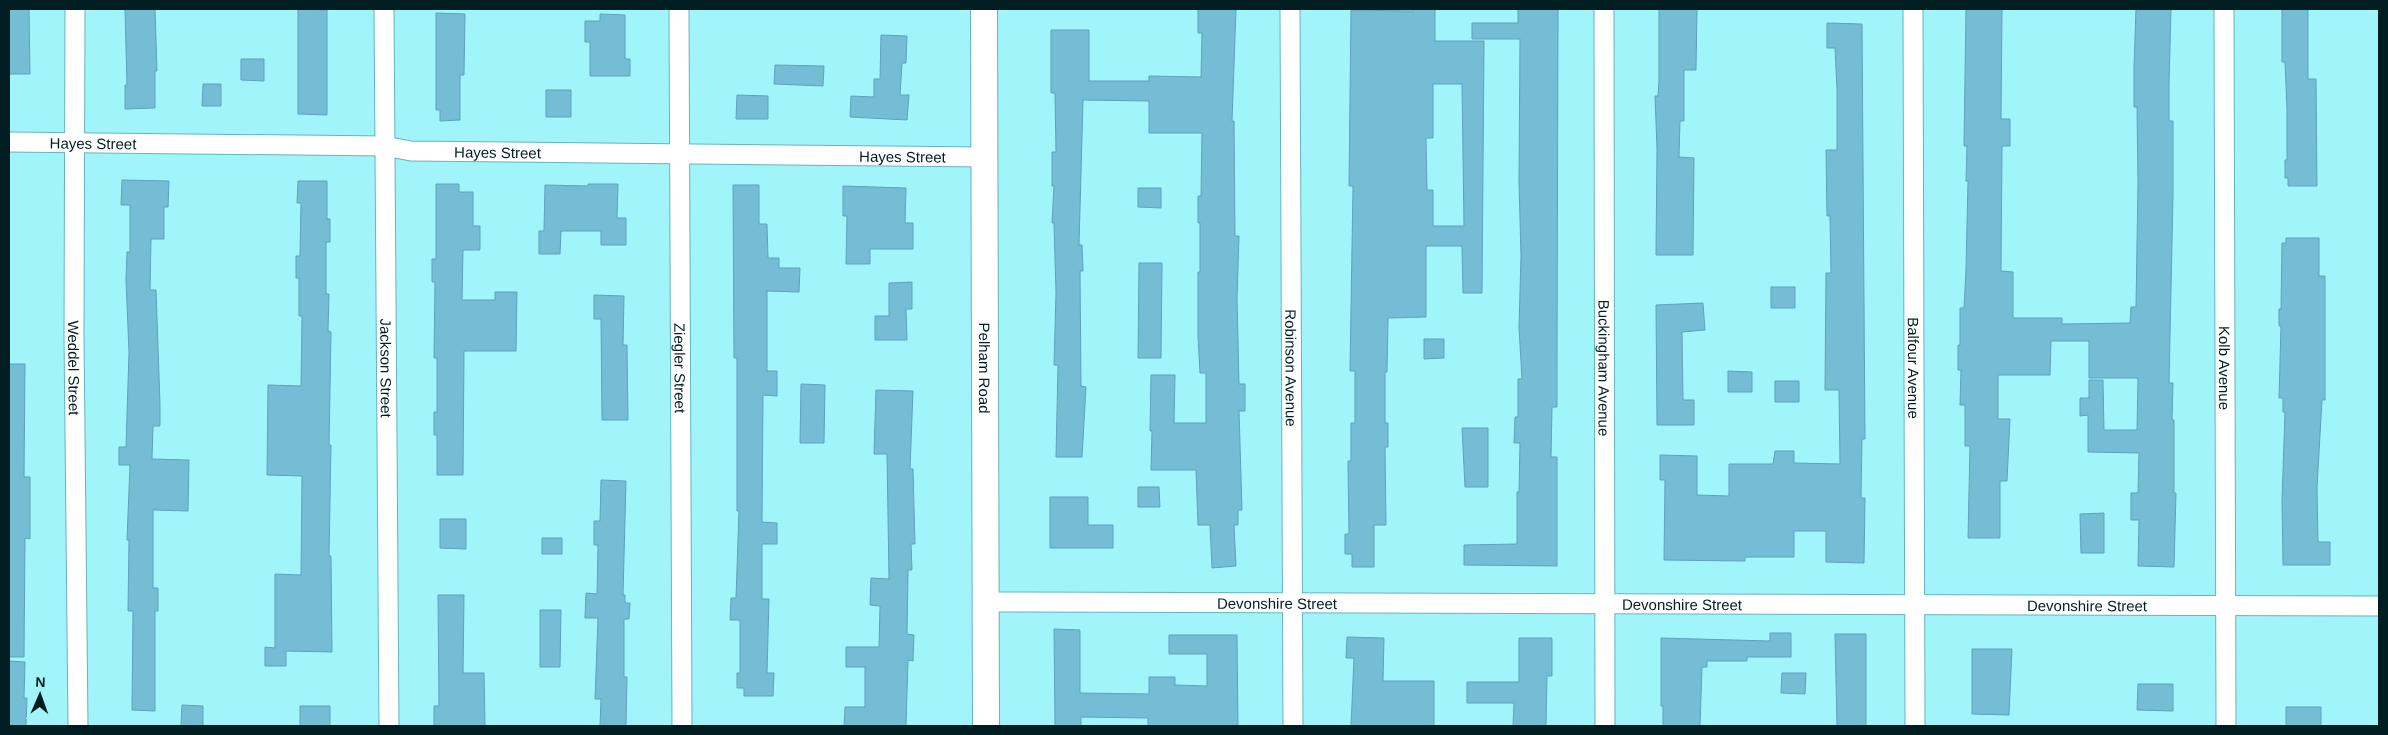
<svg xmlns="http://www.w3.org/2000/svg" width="2388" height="735" font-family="Arial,sans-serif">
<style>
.building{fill:#75bcd5;stroke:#5ca3bb;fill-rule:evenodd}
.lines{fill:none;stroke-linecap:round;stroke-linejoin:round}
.street-casing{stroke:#64b5bc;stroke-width:21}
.secondary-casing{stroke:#64b5bc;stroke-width:28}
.street{stroke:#fff;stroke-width:19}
.secondary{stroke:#fff;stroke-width:26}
.labels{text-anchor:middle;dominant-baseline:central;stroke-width:4;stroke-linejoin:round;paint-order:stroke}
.street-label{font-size:15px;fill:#001e21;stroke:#a2f4fb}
</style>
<rect width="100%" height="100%" fill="#a2f4fb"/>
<!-- building -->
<path class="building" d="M 9,9 L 29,9 L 30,74 L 9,74 Z
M 125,9 L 155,9 L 157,71 L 155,71 L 155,108 L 125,109 L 125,85 L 127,85 Z
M 298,9 L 327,10 L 327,115 L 298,114 Z
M 1198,9 L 1236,9 L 1232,121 L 1234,121 L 1235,236 L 1239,236 L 1237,298 L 1239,384 L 1245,384 L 1245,411 L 1239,411 L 1242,510 L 1238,510 L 1238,525 L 1234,525 L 1236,566 L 1212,568 L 1210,525 L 1198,525 L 1196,470 L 1151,470 L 1152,431 L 1150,431 L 1151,375 L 1175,375 L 1174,423 L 1206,423 L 1206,373 L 1200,373 L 1198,336 L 1198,272 L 1200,272 L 1200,223 L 1198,223 L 1198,196 L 1201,196 L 1202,133 L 1149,133 L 1149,101 L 1083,100 L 1079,245 L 1082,245 L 1083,271 L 1080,271 L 1081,386 L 1086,387 L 1082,457 L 1056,457 L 1058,365 L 1054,365 L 1056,293 L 1054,223 L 1052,223 L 1054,186 L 1052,186 L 1052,152 L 1056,152 L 1055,93 L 1051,93 L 1051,30 L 1089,30 L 1089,81 L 1149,81 L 1149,76 L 1201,77 L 1202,33 L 1198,33 Z
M 1413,9 L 1435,9 L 1435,41 L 1484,41 L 1482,293 L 1463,293 L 1462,246 L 1426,246 L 1426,317 L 1388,318 L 1387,372 L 1385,372 L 1385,423 L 1388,423 L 1388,447 L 1385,447 L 1386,525 L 1374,525 L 1374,567 L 1352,567 L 1352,554 L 1345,554 L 1345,534 L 1349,534 L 1348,461 L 1351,461 L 1351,423 L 1355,423 L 1355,371 L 1350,371 L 1353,186 L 1349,186 L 1351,10 L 1413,11 ZM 1433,84 L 1462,84 L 1464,226 L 1433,226 L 1433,190 L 1427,190 L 1426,138 L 1433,138 Z
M 1518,9 L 1558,9 L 1557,365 L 1557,407 L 1552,407 L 1551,457 L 1557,457 L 1557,566 L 1464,565 L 1464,545 L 1517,544 L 1517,492 L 1519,492 L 1520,443 L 1514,443 L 1515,417 L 1518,417 L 1518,379 L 1522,379 L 1519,328 L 1521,256 L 1519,182 L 1520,39 L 1472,39 L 1472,23 L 1518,23 Z
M 1659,9 L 1697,9 L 1696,70 L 1684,70 L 1684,121 L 1680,121 L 1679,157 L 1694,158 L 1693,255 L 1656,255 L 1657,149 L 1655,96 L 1658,96 L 1659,81 Z
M 1966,9 L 2002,9 L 2001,119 L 2010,119 L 2010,146 L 2002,146 L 2001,271 L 2013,272 L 2013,318 L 2062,318 L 2062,324 L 2130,323 L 2131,307 L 2136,307 L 2138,183 L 2137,107 L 2134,107 L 2134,68 L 2136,9 L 2171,9 L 2169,84 L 2169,121 L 2173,121 L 2173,195 L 2169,383 L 2173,383 L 2172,420 L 2174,420 L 2174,493 L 2176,493 L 2174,567 L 2138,566 L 2139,520 L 2131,520 L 2131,493 L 2138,493 L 2139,453 L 2088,452 L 2088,415 L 2080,416 L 2080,398 L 2089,398 L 2089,380 L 2103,380 L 2104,430 L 2137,430 L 2138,378 L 2089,378 L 2089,341 L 2051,341 L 2050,375 L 1998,375 L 1998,419 L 2010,419 L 2007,481 L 2000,481 L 2000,538 L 1968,538 L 1970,446 L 1965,446 L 1965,405 L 1960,405 L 1961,370 L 1958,370 L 1958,345 L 1960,345 L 1960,308 L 1964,308 L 1966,270 L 1968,181 L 1966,181 L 1967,146 L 1964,146 Z
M 2282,9 L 2308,9 L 2308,79 L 2316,79 L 2317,186 L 2288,186 L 2288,178 L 2285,178 L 2285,160 L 2287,160 L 2287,109 L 2285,62 L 2282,62 Z
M 436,13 L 465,14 L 464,75 L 460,75 L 460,120 L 440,121 L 440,110 L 436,110 Z
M 600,14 L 625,15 L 625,59 L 630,59 L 630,76 L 590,76 L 590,42 L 585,42 L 585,21 L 600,21 Z
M 1827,23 L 1862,24 L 1865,439 L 1862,439 L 1861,498 L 1865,498 L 1864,563 L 1826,562 L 1826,531 L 1794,531 L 1794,557 L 1745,557 L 1745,561 L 1664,560 L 1665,480 L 1660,480 L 1660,455 L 1697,456 L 1697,495 L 1729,496 L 1729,464 L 1773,464 L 1775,451 L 1794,451 L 1794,463 L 1840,464 L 1839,390 L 1825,390 L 1826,273 L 1831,273 L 1830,216 L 1827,216 L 1826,150 L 1837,150 L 1837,89 L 1835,48 L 1827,48 Z
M 881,35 L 907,36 L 906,63 L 902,63 L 900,95 L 909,95 L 907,120 L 850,117 L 851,96 L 874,97 L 874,79 L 880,79 Z
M 241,59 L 264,59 L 264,81 L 241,80 Z
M 775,65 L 824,66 L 823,86 L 774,84 Z
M 203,84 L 221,84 L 221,106 L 202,106 Z
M 546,90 L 571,90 L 571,117 L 546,117 Z
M 737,95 L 768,96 L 768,119 L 736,119 Z
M 122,180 L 169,181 L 168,207 L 164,207 L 164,239 L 151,239 L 150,290 L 156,290 L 160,404 L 160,426 L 153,426 L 152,459 L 189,460 L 188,511 L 153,510 L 153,588 L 158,588 L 158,611 L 155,611 L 155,711 L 132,710 L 133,611 L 128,611 L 129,540 L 127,540 L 130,465 L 119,465 L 119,447 L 126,447 L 129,352 L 126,280 L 127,252 L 130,252 L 130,205 L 121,205 Z
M 298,181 L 327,181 L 327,219 L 330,219 L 330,242 L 326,242 L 326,294 L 329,294 L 328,331 L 331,332 L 329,445 L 331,445 L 329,556 L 331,556 L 332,652 L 286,651 L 286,666 L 265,666 L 265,647 L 275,648 L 275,574 L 301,575 L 302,476 L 267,475 L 268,385 L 301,386 L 302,316 L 299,316 L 299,278 L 296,278 L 296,256 L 300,256 L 301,203 L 297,203 Z
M 436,184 L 459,184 L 459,192 L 473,192 L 473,226 L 480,226 L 480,250 L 463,250 L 462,300 L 495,300 L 495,292 L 517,292 L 516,351 L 464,351 L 463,475 L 437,475 L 437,435 L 434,435 L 434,412 L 437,412 L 437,358 L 434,358 L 435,282 L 432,282 L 432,259 L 436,259 Z
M 588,184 L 618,184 L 617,218 L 626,218 L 626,245 L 601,245 L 601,231 L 561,231 L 560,254 L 539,254 L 539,231 L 544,231 L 545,185 L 588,186 Z
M 733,185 L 759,185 L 759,224 L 767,224 L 768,258 L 779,258 L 779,268 L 800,268 L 799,292 L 767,291 L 767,371 L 777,371 L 777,396 L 763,395 L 762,522 L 777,523 L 777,544 L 762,544 L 762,599 L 769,599 L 767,673 L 774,673 L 773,696 L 744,696 L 744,688 L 737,688 L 737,673 L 740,673 L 740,620 L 730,620 L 731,598 L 736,598 L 739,511 L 737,511 L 737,358 L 734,358 Z
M 843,186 L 906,188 L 905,223 L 913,223 L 913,249 L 870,249 L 870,264 L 846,264 L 847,216 L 843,216 Z
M 1138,188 L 1161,188 L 1161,208 L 1138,207 Z
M 2286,238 L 2319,238 L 2319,276 L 2325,276 L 2325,400 L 2322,400 L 2317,487 L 2318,542 L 2330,542 L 2330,565 L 2283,565 L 2282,501 L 2285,412 L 2283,412 L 2283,398 L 2279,398 L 2281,326 L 2279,326 L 2279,309 L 2281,309 L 2282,243 L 2286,243 Z
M 1139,263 L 1162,263 L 1161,358 L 1138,358 Z
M 912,282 L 912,309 L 906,309 L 907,340 L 875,340 L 875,316 L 889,316 L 889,283 Z
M 1771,287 L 1795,287 L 1795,308 L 1771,308 Z
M 594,295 L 624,296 L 623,345 L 627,345 L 628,420 L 602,420 L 601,319 L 594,319 Z
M 1703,303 L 1705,330 L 1682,332 L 1683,400 L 1694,400 L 1694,425 L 1657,425 L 1656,305 Z
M 1424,339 L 1444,339 L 1444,358 L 1424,359 Z
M 9,364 L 25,364 L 24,477 L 30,477 L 30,539 L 25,538 L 24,657 L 9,657 Z
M 1728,371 L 1752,372 L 1752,392 L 1728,392 Z
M 1775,381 L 1799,381 L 1799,402 L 1775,402 Z
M 801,384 L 825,385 L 824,443 L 800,443 Z
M 876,390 L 913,391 L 910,469 L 913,469 L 915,544 L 911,544 L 912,570 L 908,570 L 907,634 L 914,635 L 913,661 L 908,660 L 906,726 L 844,726 L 845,707 L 865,707 L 865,667 L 846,667 L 846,647 L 879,647 L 880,606 L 870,605 L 871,578 L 889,579 L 887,454 L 874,454 Z
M 1462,428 L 1488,428 L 1488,487 L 1465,487 Z
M 601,480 L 626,481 L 623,595 L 625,595 L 625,603 L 630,603 L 629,619 L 624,619 L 624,677 L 627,677 L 626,726 L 600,726 L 601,699 L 595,699 L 598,618 L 585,618 L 586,593 L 597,594 L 598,545 L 594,545 L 594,521 L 600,521 Z
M 1138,487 L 1159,487 L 1160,507 L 1138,507 Z
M 1050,497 L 1088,497 L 1088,525 L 1113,525 L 1113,548 L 1050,548 Z
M 2104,513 L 2104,553 L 2081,553 L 2080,514 Z
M 440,519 L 466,519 L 466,549 L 440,548 Z
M 542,538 L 562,538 L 562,554 L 542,554 Z
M 438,595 L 464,595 L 463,673 L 484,673 L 485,726 L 434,726 L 434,706 L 439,706 Z
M 540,610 L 561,610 L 560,667 L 540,667 Z
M 1054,629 L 1080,630 L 1080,693 L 1149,694 L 1149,677 L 1175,677 L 1175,685 L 1207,686 L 1207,654 L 1169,654 L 1169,635 L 1237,635 L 1238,726 L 1148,726 L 1148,718 L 1081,717 L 1081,726 L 1055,726 Z
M 1770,633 L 1791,633 L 1791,657 L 1747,657 L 1747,661 L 1707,661 L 1707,667 L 1702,667 L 1700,726 L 1663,726 L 1663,706 L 1661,706 L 1661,638 L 1770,641 Z
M 1835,634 L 1866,634 L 1866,726 L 1837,726 Z
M 1347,637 L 1384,638 L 1383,681 L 1434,681 L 1434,726 L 1351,726 L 1354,658 L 1346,658 Z
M 1519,638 L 1552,638 L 1552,676 L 1547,676 L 1546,726 L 1513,726 L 1514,703 L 1467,703 L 1467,682 L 1519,682 Z
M 1972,649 L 2012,649 L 2009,715 L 1972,714 Z
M 9,661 L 25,662 L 24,698 L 27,698 L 26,725 L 24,726 L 9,726 Z
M 1782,673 L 1806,673 L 1805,694 L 1781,693 Z
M 2138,684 L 2173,684 L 2173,711 L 2137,710 Z
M 182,705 L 203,706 L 203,726 L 181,726 Z
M 300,706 L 330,706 L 330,726 L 300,726 Z
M 2286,707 L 2321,707 L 2321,726 L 2286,726 Z"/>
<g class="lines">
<!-- street casing -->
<g class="street-casing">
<g id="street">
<path id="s1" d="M 75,9 L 74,335 L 78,726"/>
<path id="s2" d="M 384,9 L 389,726"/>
<path id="s3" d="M 679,9 L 682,726"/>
<path id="s4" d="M 1290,9 L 1293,726"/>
<path id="s5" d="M 1604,9 L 1605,726"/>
<path id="s6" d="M 1913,9 L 1915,726"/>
<path id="s7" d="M 2224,9 L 2226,726"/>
<path id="s8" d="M 9,142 L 384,146 L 411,151 L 985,157"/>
<path id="s9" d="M 986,602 L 2379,606"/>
</g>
</g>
<!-- secondary casing -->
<g class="secondary-casing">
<g id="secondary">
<path id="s10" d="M 984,9 L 986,726"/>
</g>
</g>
<!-- street -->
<use href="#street" class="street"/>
<!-- secondary -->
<use href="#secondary" class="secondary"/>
</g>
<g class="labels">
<!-- street labels -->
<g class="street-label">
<text stroke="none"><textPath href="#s8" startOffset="84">Hayes Street</textPath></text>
<text stroke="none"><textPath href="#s8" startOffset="489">Hayes Street</textPath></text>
<text stroke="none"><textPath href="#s8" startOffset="894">Hayes Street</textPath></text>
<text stroke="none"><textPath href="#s10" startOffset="359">Pelham Road</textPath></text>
<text stroke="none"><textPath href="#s5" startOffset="359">Buckingham Avenue</textPath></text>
<text stroke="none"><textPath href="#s6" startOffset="359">Balfour Avenue</textPath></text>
<text stroke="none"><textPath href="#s7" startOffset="359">Kolb Avenue</textPath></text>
<text stroke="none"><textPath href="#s1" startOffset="359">Weddel Street</textPath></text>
<text stroke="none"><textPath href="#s2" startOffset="359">Jackson Street</textPath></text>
<text stroke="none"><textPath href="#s3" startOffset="359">Ziegler Street</textPath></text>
<text stroke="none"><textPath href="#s4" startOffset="359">Robinson Avenue</textPath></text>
<text stroke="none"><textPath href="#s9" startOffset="291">Devonshire Street</textPath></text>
<text stroke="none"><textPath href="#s9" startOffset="696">Devonshire Street</textPath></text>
<text stroke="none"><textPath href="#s9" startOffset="1101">Devonshire Street</textPath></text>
</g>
</g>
<!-- border -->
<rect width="2388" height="735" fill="none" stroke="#001e21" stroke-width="20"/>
<!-- north arrow -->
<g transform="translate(40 695) rotate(2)" stroke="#a2f4fb" stroke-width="4" paint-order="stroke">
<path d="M0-4L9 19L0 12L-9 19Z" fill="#001e21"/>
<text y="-8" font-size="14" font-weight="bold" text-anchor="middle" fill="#001e21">N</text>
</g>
</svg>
